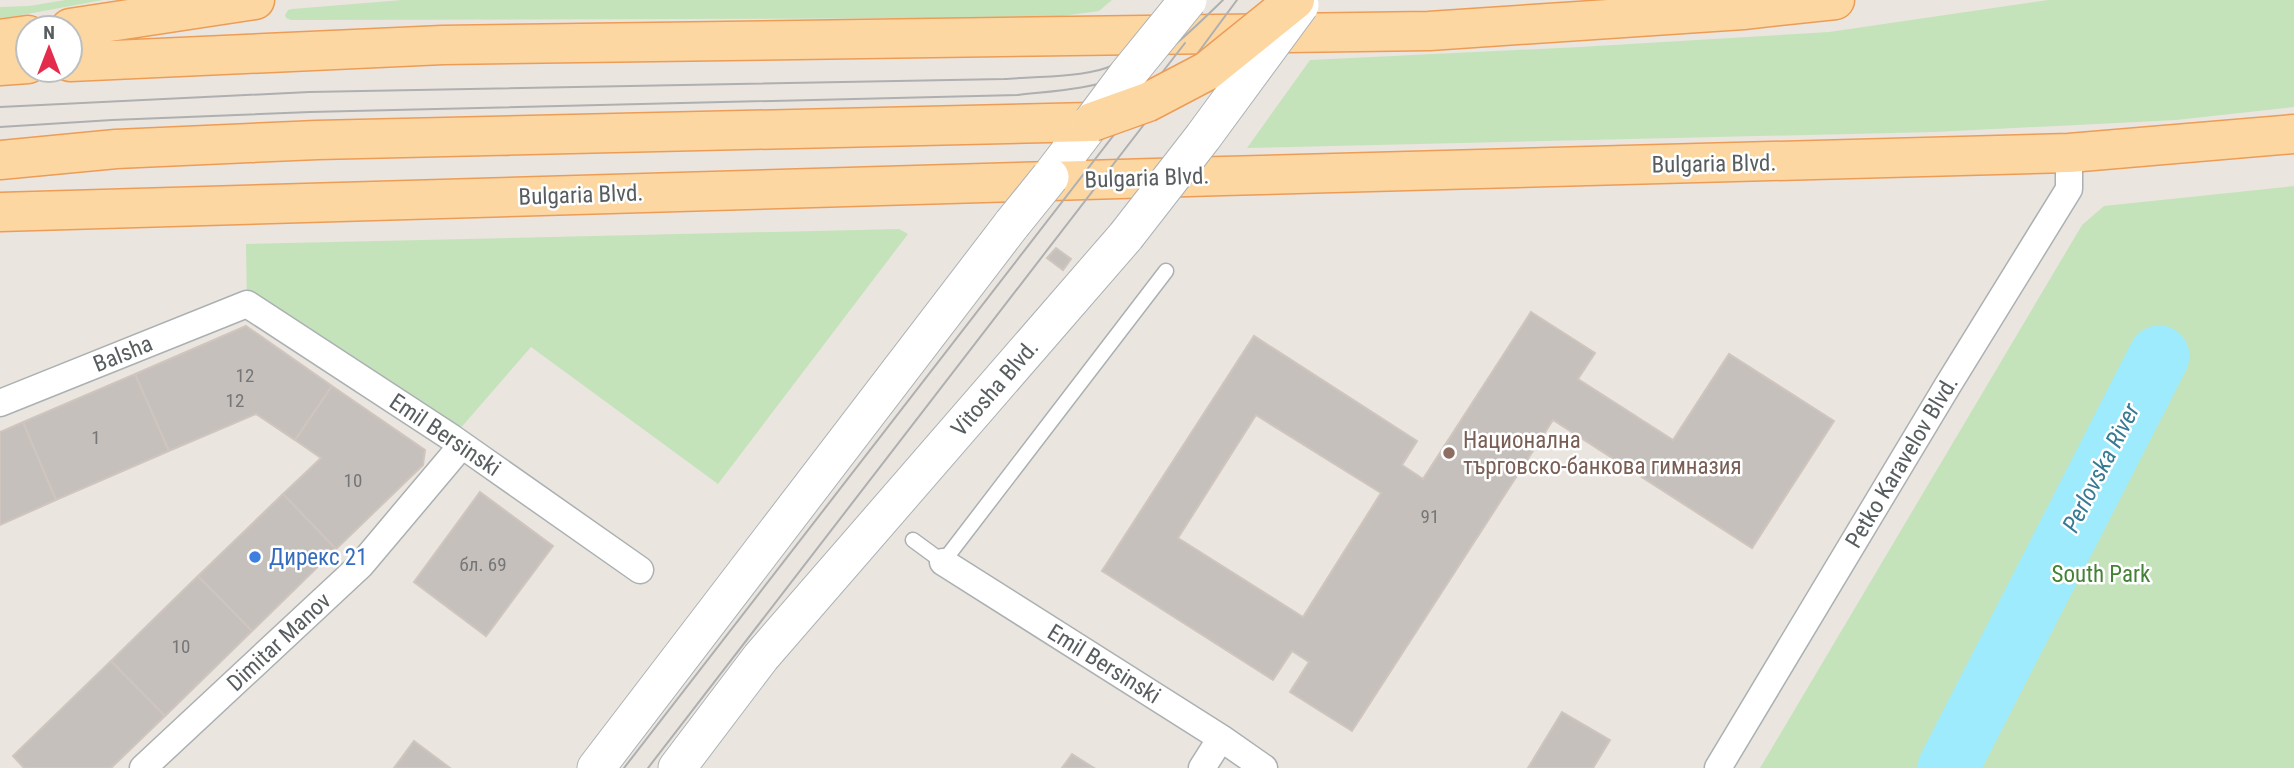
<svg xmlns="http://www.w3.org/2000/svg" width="2294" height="768" font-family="'Roboto Condensed',sans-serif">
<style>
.green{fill:#c5e3bb}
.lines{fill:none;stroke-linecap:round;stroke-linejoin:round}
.river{stroke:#9debfc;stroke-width:61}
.building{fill:#c6c0bc;stroke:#cfc5be;stroke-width:2;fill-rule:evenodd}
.lane-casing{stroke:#abb0b2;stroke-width:17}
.street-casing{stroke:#abb0b2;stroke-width:29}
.secondary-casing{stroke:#acb2b5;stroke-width:39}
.primary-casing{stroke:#ed9c56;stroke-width:41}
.lane{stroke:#fff;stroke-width:14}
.street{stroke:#fff;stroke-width:26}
.secondary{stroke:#fff;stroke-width:37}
.primary{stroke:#fdd7a2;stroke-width:38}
.tram{stroke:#aeafb0;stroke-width:2}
.secondary-bridge-casing{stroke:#acb2b5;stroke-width:39;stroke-linecap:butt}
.primary-bridge-casing{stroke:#ed9c56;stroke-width:41;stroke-linecap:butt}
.secondary-bridge{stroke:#fff;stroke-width:37}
.primary-bridge{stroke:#fdd7a2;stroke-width:38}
.education-dot{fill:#8d6e63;stroke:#fff;stroke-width:2.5}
.shop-dot{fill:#3f7fe0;stroke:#fff;stroke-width:2.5}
.labels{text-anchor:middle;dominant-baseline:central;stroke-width:5;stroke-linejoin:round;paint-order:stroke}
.number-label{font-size:19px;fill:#747677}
.street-label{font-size:23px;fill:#585e60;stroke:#fff}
.education-label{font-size:23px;fill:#785e54;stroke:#fff;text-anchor:start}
.shop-label{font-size:23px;fill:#366cbe;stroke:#fff;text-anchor:start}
.park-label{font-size:23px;fill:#458136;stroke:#fff}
.water-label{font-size:24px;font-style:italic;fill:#367b93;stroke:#fff}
</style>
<rect width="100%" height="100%" fill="#ebe5df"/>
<!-- green -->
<path class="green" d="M 65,0 L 103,0 L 0,19 L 0,7 L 29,6 Z
M 402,0 L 1112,0 L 1099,11 L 1048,18 L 291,20 L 286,18 L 285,15 L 288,10 L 292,9 Z
M 2048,0 L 2294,0 L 2294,107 L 2176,120 L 1935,132 L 1247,148 L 1310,60 L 1580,47 L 1829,32 Z
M 2294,186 L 2294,768 L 1760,768 L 2082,225 L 2104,206 Z
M 899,229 L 908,234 L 718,484 L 531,347 L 452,438 L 247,304 L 246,244 Z"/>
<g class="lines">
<!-- river -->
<path class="river" d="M 1948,768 L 2159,356"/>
</g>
<!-- building -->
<path class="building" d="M 1056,248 L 1071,259 L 1063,270 L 1047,258 Z
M 1531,312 L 1595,353 L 1578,379 L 1673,440 L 1729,354 L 1834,421 L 1752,548 L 1553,420 L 1352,731 L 1290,692 L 1309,662 L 1292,651 L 1273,680 L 1102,571 L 1254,336 L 1417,441 L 1402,465 L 1423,479 ZM 1256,415 L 1381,493 L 1303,617 L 1178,538 Z
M 246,326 L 332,386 L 295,440 L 256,414 L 169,451 L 135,374 Z
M 135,374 L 169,451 L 56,500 L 23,422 Z
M 332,386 L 425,450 L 423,465 L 336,549 L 283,494 L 321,458 L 295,440 Z
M 23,422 L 56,500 L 0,525 L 0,432 Z
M 480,492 L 553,546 L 486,636 L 414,582 Z
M 283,494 L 336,549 L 252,631 L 198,576 Z
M 198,576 L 252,631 L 165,716 L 111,661 Z
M 111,661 L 165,716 L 111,768 L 24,768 L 13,756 Z
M 1562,712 L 1610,740 L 1593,768 L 1528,768 Z
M 414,741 L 450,768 L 394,768 Z
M 1072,754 L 1094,768 L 1062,768 Z"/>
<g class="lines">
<!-- lane casing -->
<g class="lane-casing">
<path id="lane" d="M 913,540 L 943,562 L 1166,271"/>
</g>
<!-- street casing -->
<g class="street-casing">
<path id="street" d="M 0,403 L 247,304 L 452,438 L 640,570
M 943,562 L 1221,738 L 1264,768
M 143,768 L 361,565 L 462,445
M 1202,768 L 1221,738
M 1718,768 L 1948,385 L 2069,189 L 2069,153"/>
</g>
<!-- secondary casing -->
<g class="secondary-casing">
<path id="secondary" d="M 1050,177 L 1092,122
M 596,768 L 1012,224
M 677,768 L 761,657 L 1126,236"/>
</g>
<!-- primary casing -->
<g class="primary-casing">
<path id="primary" d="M 70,28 L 255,0
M 0,39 L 28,35
M 70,62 L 443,45 L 1429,31 L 1743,10 L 1835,0
M 0,66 L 28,64
M 0,160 L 116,149 L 317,140 L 1092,122
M 0,212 L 1223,176 L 2069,153 L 2294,134"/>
</g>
<!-- lane -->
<use href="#lane" class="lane"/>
<!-- street -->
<use href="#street" class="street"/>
<!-- secondary -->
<use href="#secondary" class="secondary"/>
<!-- primary -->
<use href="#primary" class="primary"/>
<!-- tram -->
<path class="tram" d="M 0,107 L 309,92 L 1004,79 C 1032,77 1081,77 1106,68 C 1139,56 1172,23 1197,0
M 0,127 L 112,120 L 310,112 L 1018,95 C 1053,91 1091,89 1125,76 C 1160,63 1196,26 1223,0
M 624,768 L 1185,43
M 648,768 L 1169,92 L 1237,0"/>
<!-- secondary-bridge casing -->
<g class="secondary-bridge-casing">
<path id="secondary-bridge" d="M 1092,122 L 1127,75 L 1188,0
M 1012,224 L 1050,177
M 1126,236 L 1203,137 L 1300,5"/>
</g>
<!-- primary-bridge casing -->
<g class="primary-bridge-casing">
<path id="primary-bridge" d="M 1092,122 L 1148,102 L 1207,71 L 1295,0"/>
</g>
<!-- secondary-bridge -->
<use href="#secondary-bridge" class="secondary-bridge"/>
<!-- primary-bridge -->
<use href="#primary-bridge" class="primary-bridge"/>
</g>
<!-- markers -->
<circle class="education-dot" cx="1449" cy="453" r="7"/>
<circle class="shop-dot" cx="255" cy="557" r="7"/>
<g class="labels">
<!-- number labels -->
<g class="number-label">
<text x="245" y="375">12</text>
<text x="235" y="400">12</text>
<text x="96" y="437">1</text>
<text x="353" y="480">10</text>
<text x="1430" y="516">91</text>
<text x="483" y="564">бл. 69</text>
<text x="181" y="646">10</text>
</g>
<!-- street labels -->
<g class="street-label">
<text transform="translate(1714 164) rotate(-1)">Bulgaria Blvd.</text>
<text transform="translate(1147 178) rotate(-2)">Bulgaria Blvd.</text>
<text transform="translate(581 195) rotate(-2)">Bulgaria Blvd.</text>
<text transform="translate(123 354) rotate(-22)">Balsha</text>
<text transform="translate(995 388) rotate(-49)">Vitosha Blvd.</text>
<text transform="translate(445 435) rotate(34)">Emil Bersinski</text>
<text transform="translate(1902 462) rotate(-59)">Petko Karavelov Blvd.</text>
<text transform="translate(279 642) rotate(-43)">Dimitar Manov</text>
<text transform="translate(1104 664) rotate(32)">Emil Bersinski</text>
</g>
<!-- education labels -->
<g class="education-label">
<text x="1463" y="440">Национална<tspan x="1463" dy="26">търговско-банкова гимназия</tspan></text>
</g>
<!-- shop labels -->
<g class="shop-label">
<text x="269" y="557">Дирекс 21</text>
</g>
<!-- park labels -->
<g class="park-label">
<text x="2101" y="574">South Park</text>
</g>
<!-- water labels -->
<g class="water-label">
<text transform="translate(2101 468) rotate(-63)">Perlovska River</text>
</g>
</g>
<!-- north arrow -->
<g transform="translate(49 49)"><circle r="33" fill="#ffffff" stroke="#bcbfbf" stroke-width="2"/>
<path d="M0-5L12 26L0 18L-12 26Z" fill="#e42c4d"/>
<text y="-10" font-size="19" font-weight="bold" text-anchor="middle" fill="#585e60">N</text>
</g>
</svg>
